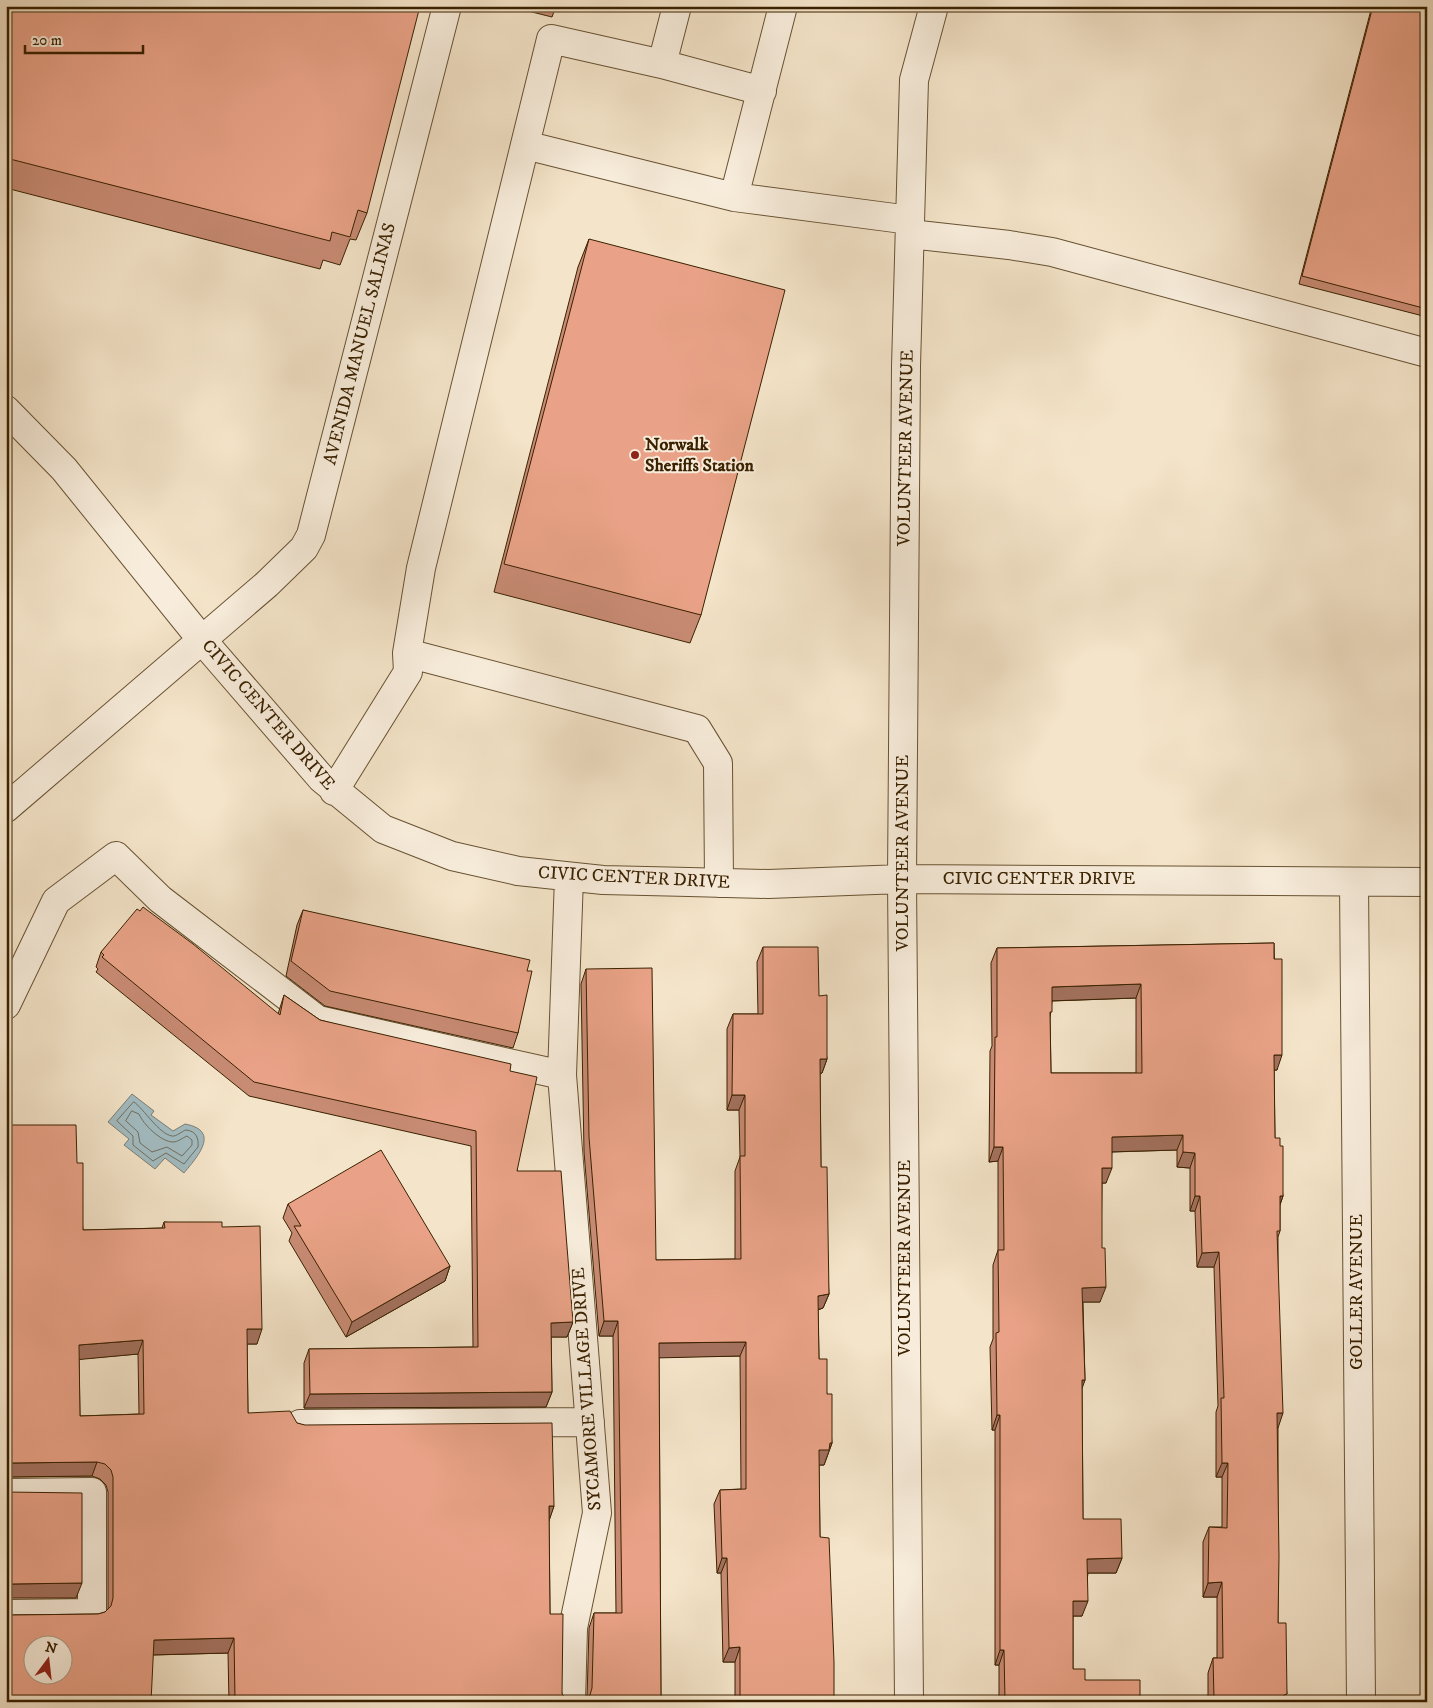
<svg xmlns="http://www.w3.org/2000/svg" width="1433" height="1708" font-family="'IM FELL DW Pica',serif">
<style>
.water{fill:#a2bbc1;stroke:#787d74}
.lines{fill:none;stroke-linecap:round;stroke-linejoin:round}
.shore{stroke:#6e6e60;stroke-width:1}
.minor-casing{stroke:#685232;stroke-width:30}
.minor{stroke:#f8eddc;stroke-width:28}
.wall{fill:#c88b74;stroke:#3a2100;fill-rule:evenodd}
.shaded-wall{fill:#a3715e;stroke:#3a2100}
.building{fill:#e9a287;stroke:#3a2100;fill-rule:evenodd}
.poi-dot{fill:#8f2418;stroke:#f8eddc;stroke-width:2}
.labels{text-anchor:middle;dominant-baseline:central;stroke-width:4;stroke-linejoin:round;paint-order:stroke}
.street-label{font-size:18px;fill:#3a2100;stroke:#f8eddc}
.poi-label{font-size:18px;font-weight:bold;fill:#3a2100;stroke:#f8eddc;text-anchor:start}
</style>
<rect width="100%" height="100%" fill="#f4e4c9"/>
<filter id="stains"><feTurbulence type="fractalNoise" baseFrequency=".004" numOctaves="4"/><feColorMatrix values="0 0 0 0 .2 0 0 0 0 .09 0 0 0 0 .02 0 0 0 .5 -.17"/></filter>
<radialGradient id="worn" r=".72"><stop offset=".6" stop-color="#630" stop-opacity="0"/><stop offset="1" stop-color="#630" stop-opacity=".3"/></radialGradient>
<!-- water -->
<path class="water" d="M 132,1094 L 154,1111 L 151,1115 L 173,1131 L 185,1124 C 222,1131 196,1158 184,1173 L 165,1158 L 155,1169 L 124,1145 L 129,1139 L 108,1122 Z"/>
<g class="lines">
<!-- shore -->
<path class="shore" d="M 134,1102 C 144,1109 159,1134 172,1136 C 176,1137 182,1131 186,1130 C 196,1131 199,1138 198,1147 L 184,1164 L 166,1153 L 153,1161 L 133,1145 L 133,1136 L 117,1121 Z
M 132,1111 L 139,1114 C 143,1124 161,1142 173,1142 C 178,1142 182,1138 187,1136 L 192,1140 L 192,1145 L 182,1156 L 167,1147 L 152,1152 L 140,1143 L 138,1132 L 126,1121 Z"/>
<!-- minor casing -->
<g class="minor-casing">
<path id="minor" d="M 783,6 L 734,197 L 910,220
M 662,64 L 677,6
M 525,145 L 734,197
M 910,234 L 1009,245 L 1052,252 L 1427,353
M 6,410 L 64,469 L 202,640 L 322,779 L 383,829 L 452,856 L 518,871 L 603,880 L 689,882 L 768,884 L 902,879 L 1427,882
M 407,653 L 697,729 L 718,763 L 719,883
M 334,791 L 408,672 L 407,653 L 421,568 L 551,39 L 662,64 L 762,91
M 6,808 L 267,584 L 304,548 L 311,535 L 447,6
M 1354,882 L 1361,1702
M 6,1005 L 56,901 L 116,856 L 160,899 L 318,1020 L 562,1075 L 597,1513 L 573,1628 L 571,1702
M 562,1075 L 569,877
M 300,1424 L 590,1422
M 6,1493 L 92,1492 L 92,1613 L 6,1614
M 909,1702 L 902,879 L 906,366 L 914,80 L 934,6"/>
</g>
<!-- minor -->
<use href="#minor" class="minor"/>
</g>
<!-- wall -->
<path class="wall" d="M 6,6 L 367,213 L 356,240 L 350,239 L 340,265 L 323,260 L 320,269 L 6,188 Z
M 508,6 L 556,6 L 552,17 Z
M 1372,6 L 1427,6 L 1427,317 L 1299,284 Z
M 589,239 L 701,615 L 690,643 L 494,592 L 578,267 Z
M 303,910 L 527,971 L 518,1033 L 513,1048 L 325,1006 L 286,976 L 297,925 Z
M 140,911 L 278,1014 L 284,995 L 320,1020 L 510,1071 L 517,1171 L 573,1322 L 567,1337 L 551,1337 L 552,1392 L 546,1407 L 304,1408 L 304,1363 L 309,1349 L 473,1347 L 471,1146 L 249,1096 L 96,972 L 98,969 L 96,967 L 101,952 Z
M 1274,943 L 1277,1070 L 1274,1070 L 1275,1138 L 1283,1196 L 1280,1205 L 1280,1231 L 1278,1237 L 1278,1623 L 1287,1694 L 1208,1699 L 1208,1673 L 1213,1658 L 1217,1658 L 1217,1597 L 1203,1597 L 1203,1542 L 1209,1527 L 1222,1527 L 1222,1477 L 1216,1477 L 1216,1412 L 1218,1406 L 1214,1267 L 1197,1267 L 1195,1211 L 1190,1211 L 1190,1168 L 1177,1167 L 1177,1150 L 1112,1152 L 1106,1183 L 1102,1183 L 1100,1302 L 1083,1302 L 1085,1380 L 1082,1387 L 1083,1519 L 1122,1558 L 1116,1573 L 1088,1573 L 1082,1616 L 1073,1616 L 1073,1669 L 1085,1680 L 1140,1702 L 999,1702 L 999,1665 L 995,1665 L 995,1430 L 992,1430 L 990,1347 L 993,1339 L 993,1265 L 998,1250 L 998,1161 L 989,1162 L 990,1051 L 992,1046 L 991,963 L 997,948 ZM 1136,998 L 1136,1073 L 1051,1073 L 1050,1018 L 1052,1001 Z
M 763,947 L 819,996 L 827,1059 L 822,1073 L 820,1074 L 821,1167 L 829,1294 L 823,1308 L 818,1310 L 819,1359 L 827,1394 L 832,1443 L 824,1465 L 819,1465 L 820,1537 L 834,1702 L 735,1702 L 735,1662 L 723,1662 L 721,1573 L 717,1573 L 714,1504 L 720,1490 L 741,1489 L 740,1356 L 659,1357 L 661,1702 L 584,1701 L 587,1698 L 589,1628 L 594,1613 L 616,1613 L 613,1336 L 599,1336 L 584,1152 L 581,984 L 586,969 L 656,1260 L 735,1259 L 735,1171 L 740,1157 L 739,1110 L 727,1110 L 727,1029 L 733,1014 L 758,1014 L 757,962 Z
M 6,1125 L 77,1163 L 83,1230 L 162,1228 L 164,1222 L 222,1227 L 257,1344 L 247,1344 L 248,1413 L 297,1423 L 554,1506 L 549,1520 L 550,1614 L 562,1694 L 569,1701 L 572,1702 L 229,1702 L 228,1653 L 153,1655 L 11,1615 L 98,1614 L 105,1612 L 108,1609 L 108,1492 L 106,1485 L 100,1479 L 92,1476 L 6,1477 ZM 138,1354 L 139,1414 L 80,1416 L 79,1359 Z
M 288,1204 L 450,1266 L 445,1281 L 346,1337 L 289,1241 L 292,1233 L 283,1218 Z"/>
<!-- shaded-wall -->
<path class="shaded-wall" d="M 1141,984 L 1136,998 L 1047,1001 L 1052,987 Z
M 1274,1055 L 1282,1055 L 1277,1070 L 1269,1070 Z
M 820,1059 L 827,1059 L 822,1073 L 814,1074 Z
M 732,1095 L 745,1095 L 739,1110 L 727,1110 Z
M 1183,1135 L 1177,1150 L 1106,1152 L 1112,1137 Z
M 994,1147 L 1003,1147 L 998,1161 L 989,1162 Z
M 1183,1152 L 1195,1153 L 1190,1168 L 1177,1167 Z
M 1102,1168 L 1112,1168 L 1106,1183 L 1097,1183 Z
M 1195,1196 L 1200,1196 L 1195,1211 L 1190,1211 Z
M 1280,1196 L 1283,1196 L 1278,1210 Z
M 1219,1252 L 1214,1267 L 1197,1267 L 1202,1253 Z
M 450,1266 L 445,1281 L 346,1337 L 352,1322 Z
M 1106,1287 L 1100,1302 L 1077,1302 L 1082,1288 Z
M 829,1294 L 823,1308 L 813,1311 L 818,1296 Z
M 604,1321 L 618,1321 L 613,1336 L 599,1336 Z
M 573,1322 L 567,1337 L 546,1337 L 551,1323 Z
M 247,1329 L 262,1329 L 257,1344 L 242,1344 Z
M 143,1340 L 138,1354 L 74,1360 L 79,1345 Z
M 746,1342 L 740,1356 L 654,1358 L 659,1343 Z
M 1082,1380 L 1085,1380 L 1080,1394 Z
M 552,1392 L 546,1407 L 304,1408 L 310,1394 Z
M 1277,1413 L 1283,1413 L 1278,1428 L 1272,1427 Z
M 997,1415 L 1000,1415 L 995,1430 L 992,1430 Z
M 830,1443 L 832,1443 L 824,1465 L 813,1465 L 819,1450 Z
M 97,1462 L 92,1476 L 6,1477 L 6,1464 L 11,1463 Z
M 1222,1463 L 1228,1463 L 1222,1477 L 1216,1477 Z
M 549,1506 L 554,1506 L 549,1521 Z
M 722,1558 L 727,1558 L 721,1573 L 717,1573 Z
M 1122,1558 L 1116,1573 L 1082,1573 L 1087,1559 Z
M 1222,1582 L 1217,1597 L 1203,1597 L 1208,1583 Z
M 82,1583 L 76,1598 L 6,1598 L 6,1585 L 11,1584 Z
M 1073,1601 L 1088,1601 L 1082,1616 L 1068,1616 Z
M 234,1638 L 228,1653 L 148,1655 L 154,1640 Z
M 740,1647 L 735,1662 L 723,1662 L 729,1648 Z
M 1000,1650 L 1004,1650 L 999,1665 L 995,1665 Z
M 304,1699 L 303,1702 L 234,1702 L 235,1700 Z"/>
<!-- building -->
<path class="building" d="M 6,6 L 420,6 L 367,213 L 358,210 L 350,237 L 332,232 L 330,241 L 6,158 Z
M 1373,6 L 1427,6 L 1427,309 L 1302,276 Z
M 589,239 L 785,290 L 701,615 L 504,564 Z
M 143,907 L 193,944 L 280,1015 L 284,995 L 320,1020 L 511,1064 L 510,1071 L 537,1077 L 517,1171 L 561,1171 L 573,1322 L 551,1323 L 552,1392 L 310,1394 L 309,1349 L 478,1347 L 476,1131 L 254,1082 L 102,957 L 104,955 L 101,952 L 137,909 L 140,911 Z
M 303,910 L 530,960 L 527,971 L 532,971 L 518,1033 L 330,991 L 291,961 Z
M 1274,943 L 1274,959 L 1282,959 L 1282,1055 L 1274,1055 L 1275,1138 L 1280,1138 L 1280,1146 L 1283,1146 L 1283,1196 L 1280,1196 L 1280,1231 L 1277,1231 L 1283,1413 L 1277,1413 L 1279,1557 L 1278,1623 L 1286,1623 L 1287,1694 L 1284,1695 L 1284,1702 L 1174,1702 L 1214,1698 L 1213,1658 L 1223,1658 L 1222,1582 L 1208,1583 L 1209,1527 L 1227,1528 L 1228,1463 L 1222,1463 L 1221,1398 L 1224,1398 L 1219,1252 L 1202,1253 L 1200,1196 L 1195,1196 L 1195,1153 L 1183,1152 L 1183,1135 L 1112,1137 L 1112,1168 L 1102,1168 L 1102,1248 L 1105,1248 L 1106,1287 L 1082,1288 L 1085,1380 L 1082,1380 L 1083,1519 L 1121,1519 L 1122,1558 L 1087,1559 L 1088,1601 L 1073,1601 L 1073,1669 L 1085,1669 L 1085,1680 L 1140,1680 L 1140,1702 L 1005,1702 L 1004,1650 L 1000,1650 L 1000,1415 L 997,1415 L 996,1333 L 999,1332 L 998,1250 L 1004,1250 L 1003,1147 L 994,1147 L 995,1037 L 997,1037 L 997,948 ZM 1141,984 L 1142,1073 L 1051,1073 L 1050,1012 L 1052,1012 L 1052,987 Z
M 763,947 L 818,947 L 819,996 L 827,995 L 827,1059 L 820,1059 L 821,1167 L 827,1167 L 829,1294 L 818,1296 L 819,1359 L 827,1359 L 827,1394 L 832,1394 L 832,1443 L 830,1443 L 829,1450 L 819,1450 L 820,1537 L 829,1538 L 834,1662 L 834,1702 L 740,1702 L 740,1647 L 729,1648 L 727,1558 L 722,1558 L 720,1490 L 746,1489 L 746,1342 L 659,1343 L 661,1702 L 580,1702 L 584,1701 L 590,1695 L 592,1688 L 594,1613 L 622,1613 L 618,1321 L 604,1321 L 589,1137 L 586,969 L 652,968 L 656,1260 L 741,1259 L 740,1156 L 745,1156 L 745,1095 L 732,1095 L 733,1014 L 763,1014 Z
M 6,1125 L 76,1125 L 77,1163 L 83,1163 L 83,1230 L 165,1228 L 164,1222 L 222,1222 L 222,1227 L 260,1226 L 262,1329 L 247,1329 L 248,1413 L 290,1411 L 297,1423 L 305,1425 L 552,1423 L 554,1506 L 549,1506 L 550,1614 L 563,1614 L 562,1694 L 569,1701 L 572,1702 L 304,1702 L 304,1699 L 235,1700 L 234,1638 L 154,1640 L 151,1702 L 6,1702 L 6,1613 L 11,1615 L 98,1614 L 105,1612 L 111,1606 L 113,1598 L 113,1477 L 111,1470 L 105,1464 L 97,1462 L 11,1463 L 6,1464 ZM 143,1340 L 144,1414 L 80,1416 L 79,1345 ZM 32,1646 L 62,1646 L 62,1676 L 32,1676 Z
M 381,1150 L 450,1266 L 352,1322 L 294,1226 L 301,1226 L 288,1204 Z
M 6,1492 L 82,1493 L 82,1583 L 11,1584 L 6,1585 Z"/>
<!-- markers -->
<circle class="poi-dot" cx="635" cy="455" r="5"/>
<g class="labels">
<!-- street labels -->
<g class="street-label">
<text transform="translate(360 344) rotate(-76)">AVENIDA MANUEL SALINAS</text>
<text transform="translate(906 448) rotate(-89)">VOLUNTEER AVENUE</text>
<text transform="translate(268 715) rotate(49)">CIVIC CENTER DRIVE</text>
<text transform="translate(903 853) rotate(-90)">VOLUNTEER AVENUE</text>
<text transform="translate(634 878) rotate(3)">CIVIC CENTER DRIVE</text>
<text x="1039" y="879">CIVIC CENTER DRIVE</text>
<text transform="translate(905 1258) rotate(-90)">VOLUNTEER AVENUE</text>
<text transform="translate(1357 1292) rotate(-90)">GOLLER AVENUE</text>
<text transform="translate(587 1389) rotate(-94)">SYCAMORE VILLAGE DRIVE</text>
</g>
<!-- poi labels -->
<g class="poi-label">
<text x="645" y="445">Norwalk<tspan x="645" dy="21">Sheriffs Station</tspan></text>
</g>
</g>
<!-- margin -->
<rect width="1433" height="1708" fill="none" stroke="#f4e4c9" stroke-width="25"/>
<rect x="8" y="8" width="1418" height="1693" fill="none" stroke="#3a2100" stroke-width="2.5"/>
<rect x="12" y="12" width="1408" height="1683" fill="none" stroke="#3a2100"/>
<!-- north arrow -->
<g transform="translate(48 1660) rotate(15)"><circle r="24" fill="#f8eddc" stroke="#ac9b84"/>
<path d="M0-4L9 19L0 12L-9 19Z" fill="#8f2418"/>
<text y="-8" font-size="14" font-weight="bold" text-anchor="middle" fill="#3a2100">N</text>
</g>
<!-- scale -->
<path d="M25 45v8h118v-8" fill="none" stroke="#3a2100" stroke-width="2.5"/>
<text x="32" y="45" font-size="15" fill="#3a2100" stroke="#f8eddc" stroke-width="4" paint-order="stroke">20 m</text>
<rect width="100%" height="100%" filter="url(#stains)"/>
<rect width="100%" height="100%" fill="url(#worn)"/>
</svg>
